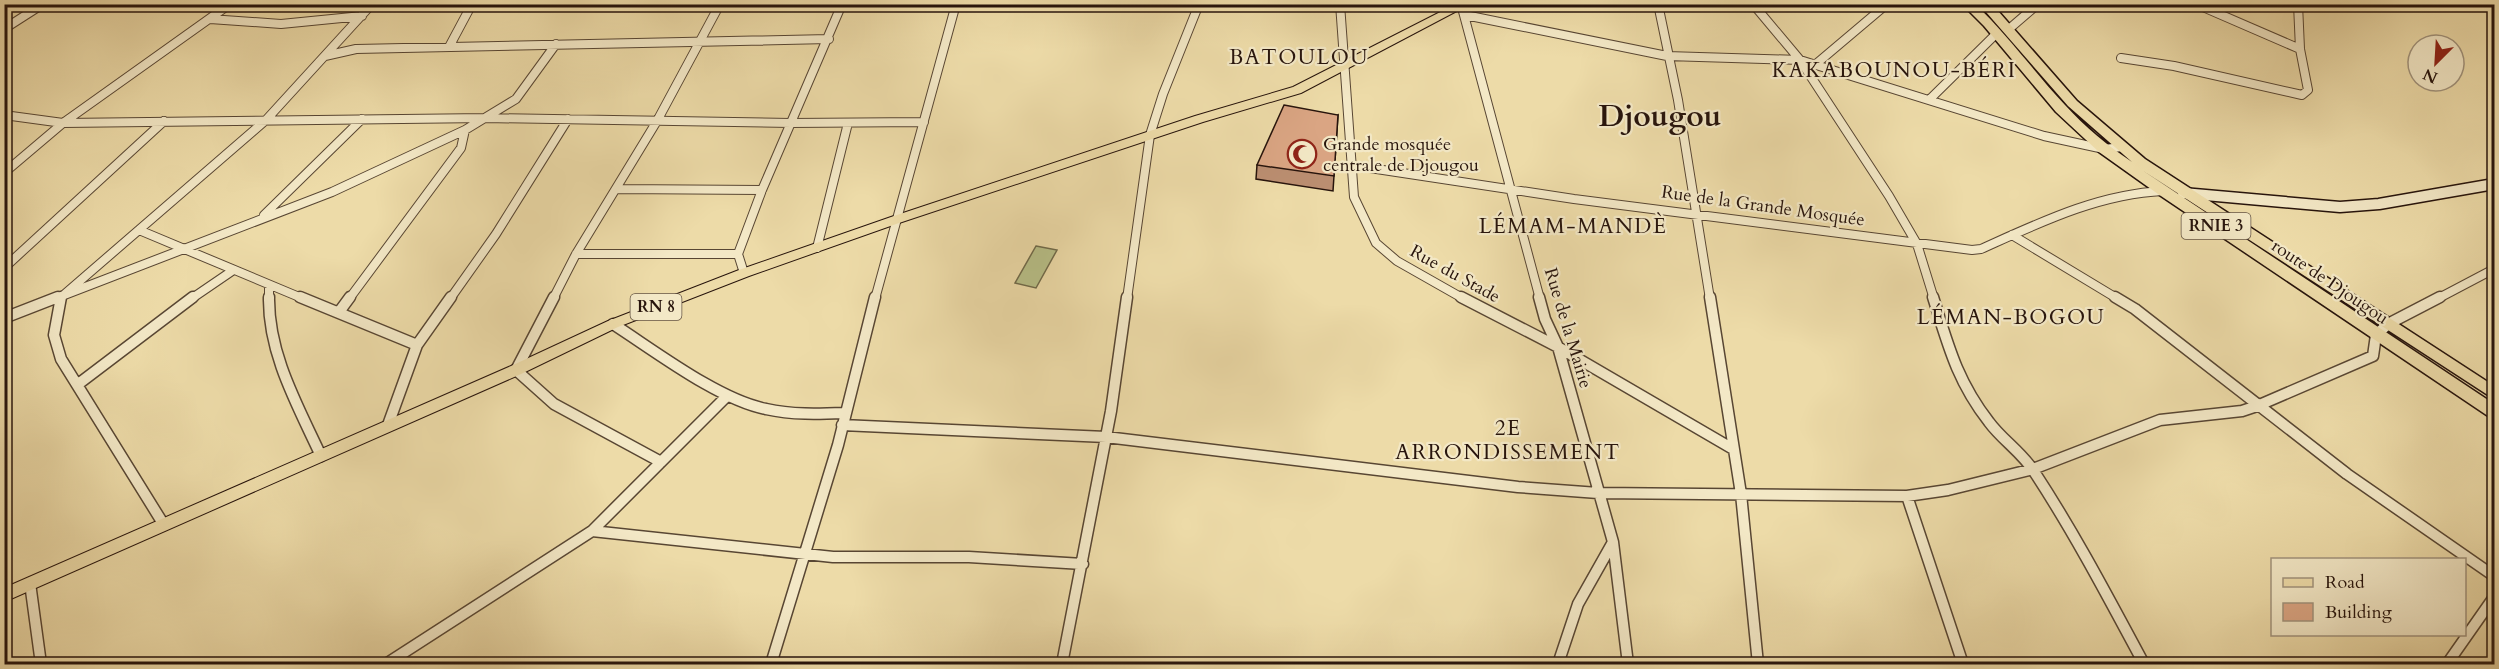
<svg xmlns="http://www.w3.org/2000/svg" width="2499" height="669" font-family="Cardo,serif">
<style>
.green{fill:#b8c088;stroke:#706a4a;stroke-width:1.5}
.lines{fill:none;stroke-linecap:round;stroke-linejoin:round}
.minor-far1-casing{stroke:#584633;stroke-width:10}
.minor-casing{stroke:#584633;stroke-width:13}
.secondary-casing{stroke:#27140c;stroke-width:13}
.primary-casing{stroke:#27140c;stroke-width:2}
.trunk-casing{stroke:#27140c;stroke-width:3}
.minor-far1{stroke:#f3e8c6;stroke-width:8}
.minor{stroke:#f3e8c6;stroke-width:10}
.secondary{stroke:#f3e8c6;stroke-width:10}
.primary{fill:#eddba8;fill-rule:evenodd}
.trunk{fill:#eddba8;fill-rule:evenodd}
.wall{fill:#bb8e71;stroke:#27140c;stroke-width:1.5}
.building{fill:#daa583;stroke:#27140c;stroke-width:1.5}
.labels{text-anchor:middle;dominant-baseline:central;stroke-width:4.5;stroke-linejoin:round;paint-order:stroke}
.shield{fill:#f3e8c6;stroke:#645444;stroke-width:1.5}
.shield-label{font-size:16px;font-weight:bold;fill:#27140c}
.poi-label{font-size:18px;fill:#27140c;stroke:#f3e8c6;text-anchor:start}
.street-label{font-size:18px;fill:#27140c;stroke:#f3e8c6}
.quarter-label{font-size:21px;letter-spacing:1.5px;fill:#27140c;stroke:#f3e8c6}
.town-label{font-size:30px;font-weight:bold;fill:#27140c;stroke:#f3e8c6}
</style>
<rect width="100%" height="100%" fill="#eddba8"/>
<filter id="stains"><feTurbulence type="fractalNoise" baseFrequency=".00333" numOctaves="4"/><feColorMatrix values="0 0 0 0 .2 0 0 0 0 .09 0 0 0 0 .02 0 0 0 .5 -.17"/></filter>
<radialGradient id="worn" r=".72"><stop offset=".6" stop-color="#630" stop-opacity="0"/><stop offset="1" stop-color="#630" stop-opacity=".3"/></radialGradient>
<!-- green -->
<path class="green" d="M 1036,246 L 1057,250 L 1036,288 L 1015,283 Z"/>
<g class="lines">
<!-- minor-far1 casing -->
<g class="minor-far1-casing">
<path id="minor-far1" d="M 1340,4 L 1354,197 L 1376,243 L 1397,261 L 1464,299
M 1461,4 L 1540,299
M 1658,4 L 1678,100 L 1710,299
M 1753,4 L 1800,60 L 1889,196 L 1917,244 L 1934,299
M 2196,4 L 2300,49
M 1465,15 L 1667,56 L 1800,60 L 2044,136 L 2104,149 L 2122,147
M 210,19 L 281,24 L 362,16
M 4,29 L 43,4
M 2009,29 L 2038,4
M 449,47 L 472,4
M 325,56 L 356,49 L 829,39
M 2121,58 L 2174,66 L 2302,95 L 2308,90 L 2300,49 L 2298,4
M 1816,64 L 1887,4
M 1929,100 L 1997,33
M 4,115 L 63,123 L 486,118 L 791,123 L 924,122
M 1350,165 L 1574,199 L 1972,250 L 1981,249 C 2039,223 2098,194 2163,191
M 4,173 L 63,123 L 230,4
M 616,189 L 762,190
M 264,215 L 362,119
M 139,230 L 304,299
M 2012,235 L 2118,299
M 817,248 L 848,123
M 576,254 L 738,254
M 4,268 L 164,121
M 744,273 L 738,254 L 762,190 L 842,4
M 54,299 L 332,192 L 465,130 L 516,99 L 556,44
M 59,299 L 266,120 L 372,4
M 191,299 L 232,271
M 269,299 L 269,286
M 349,299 L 461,148 L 465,130
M 450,299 L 496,234 L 568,119
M 553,299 L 576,254 L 657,121 L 720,4
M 875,299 L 956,4
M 1127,299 L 1150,135 L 1163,94 L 1199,4
M 2437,299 L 2494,269"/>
</g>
<!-- minor casing -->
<g class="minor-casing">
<path id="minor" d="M 61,297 L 54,335 L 61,359 L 164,525
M 269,297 C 268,354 298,406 321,456
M 300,297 L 417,345
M 554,297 L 516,370 L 554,404 L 661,462
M 1461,297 L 1558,347 L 1733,449
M 1539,297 L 1545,319 L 1558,347 L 1613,542 L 1628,664
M 1710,297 L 1741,494 L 1758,664
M 1933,297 C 1948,345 1957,381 1989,422 C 2002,440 2023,453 2035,473 C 2075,534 2109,599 2144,664
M 2115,297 L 2135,309 L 2347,474 L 2494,576
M 339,312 L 350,297
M 4,318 L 58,297
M 613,324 C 655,351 719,400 766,409 C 793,415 818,414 845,413
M 77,385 L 193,297
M 388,425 L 417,345 L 451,297
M 842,425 L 1106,437 L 1518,487 L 1598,493 L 1907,496 L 1948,490 L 2033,469 L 2160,420 L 2242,411 L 2257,406 L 2373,356 L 2376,335 L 2388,324 L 2440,297
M 1907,496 L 1963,664
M 592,531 L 833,557 L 969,557 L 1083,564
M 30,583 L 41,664
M 386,664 L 592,531 L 727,396
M 771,664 L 838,445 L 875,297
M 1062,664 L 1111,411 L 1127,297
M 1558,664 L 1578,604 L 1613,542
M 2447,664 L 2494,597"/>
</g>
<!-- secondary casing -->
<g class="secondary-casing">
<path id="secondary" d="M 2183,193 L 2340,207 L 2379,204 L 2494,184"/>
</g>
<!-- primary casing -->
<g class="primary-casing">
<path id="primary" d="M 1456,4 L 1470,4 L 1301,93 L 1203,122 L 899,223 L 749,276 L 618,327 L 521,374 L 4,602 L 4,588 L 511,366 L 608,321 L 739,270 L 891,217 L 1195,116 L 1293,87 Z"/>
</g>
<!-- trunk casing -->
<g class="trunk-casing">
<path id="trunk" d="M 1962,4 L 1975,4 C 2008,35 2034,72 2065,105 C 2085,127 2108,146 2132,162 L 2068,106 L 1979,4 L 1992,4 L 2077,101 L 2145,159 L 2494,386 L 2494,399 L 2142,170 L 2494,404 L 2494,418 L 2488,416 L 2158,194 L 2099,152 L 2056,112 L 1984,26 Z"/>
</g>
<!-- minor-far1 -->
<use href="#minor-far1" class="minor-far1"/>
<!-- minor -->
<use href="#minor" class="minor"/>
<!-- secondary -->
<use href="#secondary" class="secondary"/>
<!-- primary -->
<use href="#primary" class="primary"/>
<!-- trunk -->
<use href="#trunk" class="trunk"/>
</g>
<!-- wall -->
<path class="wall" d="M 1338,115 L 1333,191 L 1256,179 L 1257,165 Z"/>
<!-- building -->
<path class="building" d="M 1284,105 L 1338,115 L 1334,176 L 1257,165 Z"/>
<!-- icons -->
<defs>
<g id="mosque-ring" transform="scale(1.5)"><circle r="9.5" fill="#f3e8c6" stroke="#8f2418" stroke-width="1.5"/><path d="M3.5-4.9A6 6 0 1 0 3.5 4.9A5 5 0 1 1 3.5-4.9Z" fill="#8f2418"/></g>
</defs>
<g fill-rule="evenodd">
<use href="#mosque-ring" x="1302" y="154"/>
</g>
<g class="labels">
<!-- shield labels -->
<g class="shield">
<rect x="2181.5" y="213" width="69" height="26" rx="4.5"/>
<rect x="630.5" y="294" width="51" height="26" rx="4.5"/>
</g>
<g class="shield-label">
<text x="2216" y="226">RNIE 3</text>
<text x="656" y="307">RN 8</text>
</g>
<!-- poi labels -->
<g class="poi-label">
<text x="1323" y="144">Grande mosquée<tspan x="1323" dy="21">centrale de Djougou</tspan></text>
</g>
<!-- street labels -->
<g class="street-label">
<text transform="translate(1763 206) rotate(8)">Rue de la Grande Mosquée</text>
<text transform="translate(1455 274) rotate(29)">Rue du Stade</text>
<text transform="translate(2330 282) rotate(34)">route de Djougou</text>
<text transform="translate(1568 328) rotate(73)">Rue de la Mairie</text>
</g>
<!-- quarter labels -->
<g class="quarter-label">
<text x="1299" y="57">BATOULOU</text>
<text x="1894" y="70">KAKABOUNOU-BÉRI</text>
<text x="1573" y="226">LÉMAM-MANDÈ</text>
<text x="2011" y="317">LÉMAN-BOGOU</text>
<text x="1508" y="428">2E<tspan x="1508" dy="24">ARRONDISSEMENT</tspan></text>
</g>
<!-- town labels -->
<g class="town-label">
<text x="1660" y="116">Djougou</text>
</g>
</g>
<!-- margin -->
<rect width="2499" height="669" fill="none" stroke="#eddba8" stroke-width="24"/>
<rect x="6" y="6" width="2487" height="657" fill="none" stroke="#27140c" stroke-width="3"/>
<rect x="12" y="12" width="2475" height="645" fill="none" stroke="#27140c" stroke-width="1.5"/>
<!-- legend -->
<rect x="2271" y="558" width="195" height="78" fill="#f3e8c6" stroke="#a1937c" stroke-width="1.5"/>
<rect x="2283" y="578" width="30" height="9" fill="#eddba8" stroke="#a1937c" stroke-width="1.5"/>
<text x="2325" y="588" font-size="18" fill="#27140c">Road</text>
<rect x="2283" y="603" width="30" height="18" fill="#daa583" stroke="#a1937c" stroke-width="1.5"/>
<text x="2325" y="618" font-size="18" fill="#27140c">Building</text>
<!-- north arrow -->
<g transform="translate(2436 63) rotate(204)"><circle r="28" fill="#f3e8c6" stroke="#a1937c" stroke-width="1.5"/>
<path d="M0-4.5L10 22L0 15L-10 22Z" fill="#8f2418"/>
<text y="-9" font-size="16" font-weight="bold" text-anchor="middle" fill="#27140c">N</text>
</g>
<rect width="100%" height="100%" filter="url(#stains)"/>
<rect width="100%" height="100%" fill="url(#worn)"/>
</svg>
